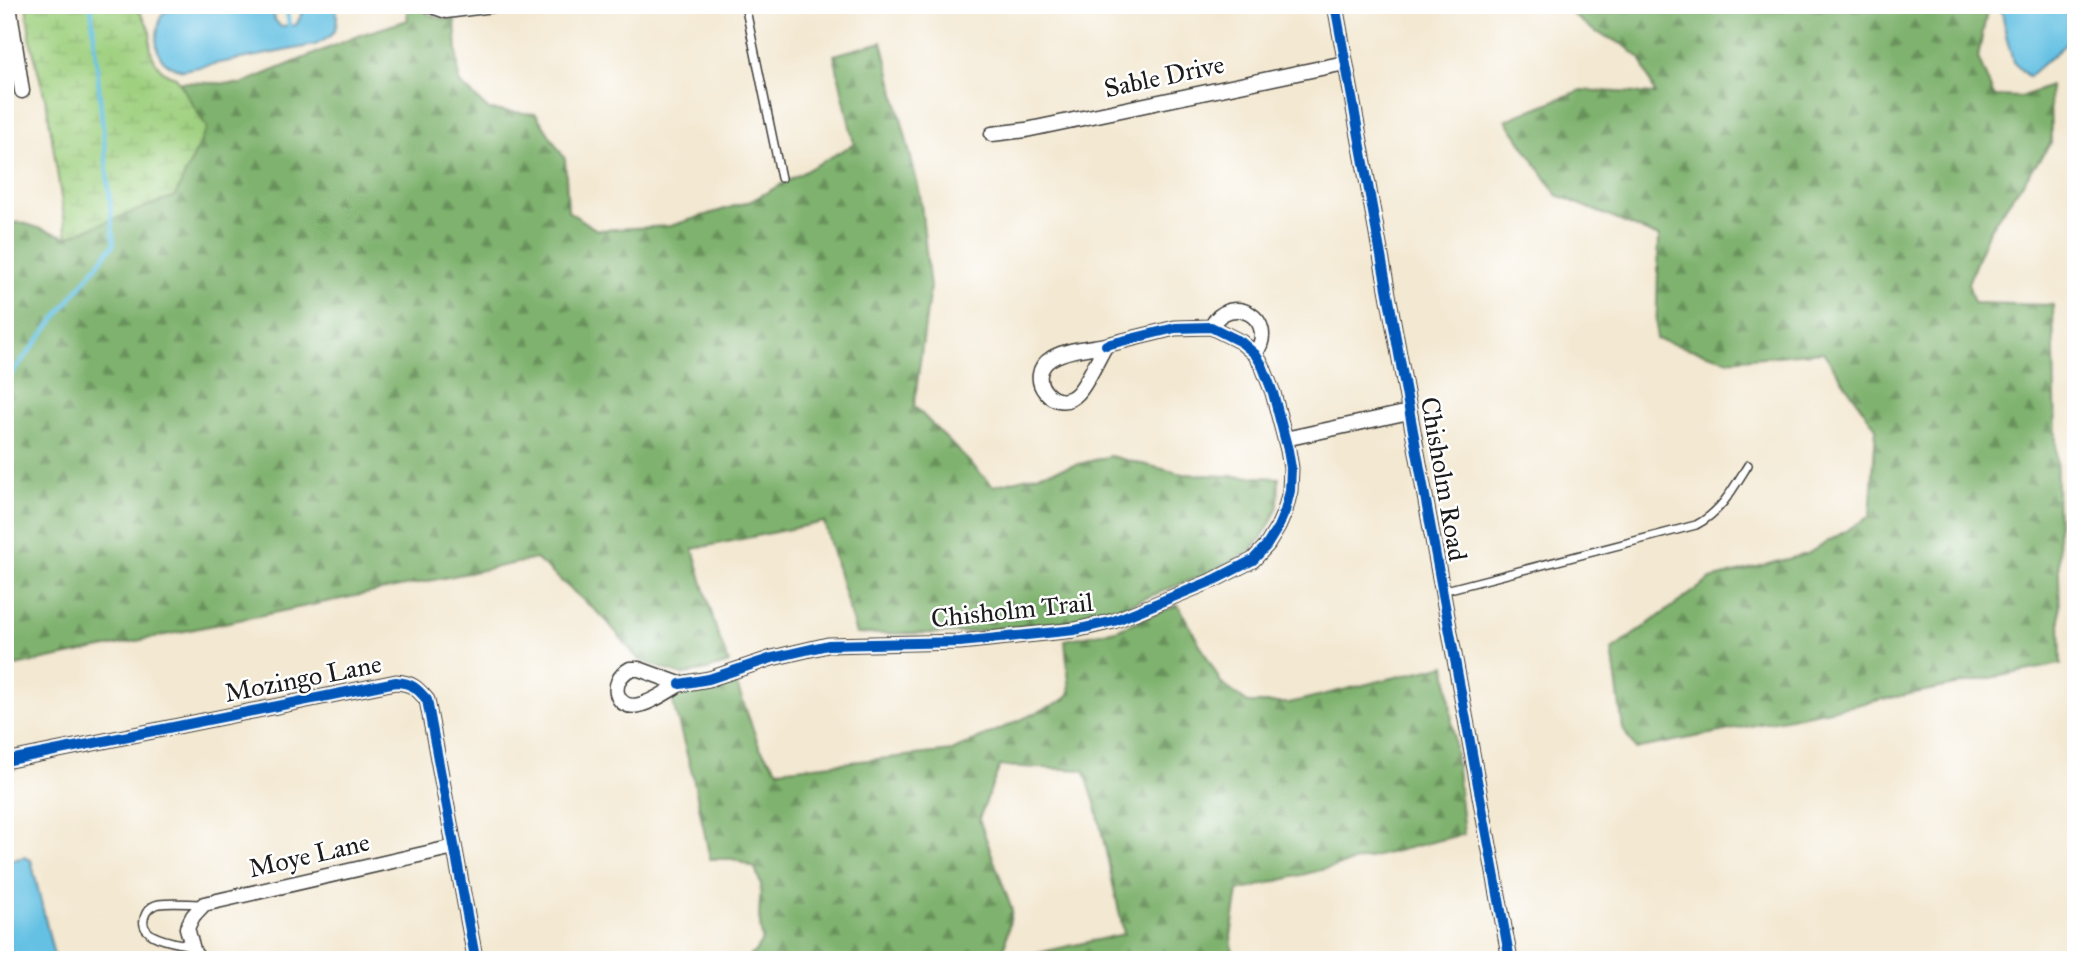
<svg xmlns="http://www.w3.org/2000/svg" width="2081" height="965" font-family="'IM FELL Great Primer',serif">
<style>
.forest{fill:url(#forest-firs);stroke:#4e6745;stroke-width:2}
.wetland{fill:url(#wetland-marsh);stroke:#5e764e;stroke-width:2}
.water{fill:#65c1e3;stroke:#406e80;stroke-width:2}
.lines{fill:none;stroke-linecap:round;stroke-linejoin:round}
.stream{stroke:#65c1e3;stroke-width:4.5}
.lane-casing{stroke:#3c3b37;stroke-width:10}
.street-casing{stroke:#3c3b37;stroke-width:17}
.lane{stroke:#fff;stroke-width:7}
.street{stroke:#fff;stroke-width:14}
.cycleway-casing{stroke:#fff;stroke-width:15}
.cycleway{stroke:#0057b8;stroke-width:10}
.labels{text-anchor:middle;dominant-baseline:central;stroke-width:5;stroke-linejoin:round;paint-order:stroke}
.street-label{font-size:26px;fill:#1c1c1c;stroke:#fff}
</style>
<defs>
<pattern id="forest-firs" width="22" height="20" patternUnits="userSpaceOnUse" patternTransform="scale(1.75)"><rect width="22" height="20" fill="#7fb26e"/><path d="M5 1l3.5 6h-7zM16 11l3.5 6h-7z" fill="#67905a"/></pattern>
<pattern id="wetland-marsh" width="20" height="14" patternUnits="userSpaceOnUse" patternTransform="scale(1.75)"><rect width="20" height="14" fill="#9fd07f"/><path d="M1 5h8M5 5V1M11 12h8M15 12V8" fill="none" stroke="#88b26d"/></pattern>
</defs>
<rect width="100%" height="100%" fill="#fff"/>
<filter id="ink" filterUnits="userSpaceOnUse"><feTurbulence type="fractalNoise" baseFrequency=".0143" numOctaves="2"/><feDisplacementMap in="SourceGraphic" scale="14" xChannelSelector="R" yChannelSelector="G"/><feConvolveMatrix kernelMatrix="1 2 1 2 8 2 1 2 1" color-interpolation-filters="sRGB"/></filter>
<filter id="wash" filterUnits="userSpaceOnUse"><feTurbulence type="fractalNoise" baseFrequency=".00686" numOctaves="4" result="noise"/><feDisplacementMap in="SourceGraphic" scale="28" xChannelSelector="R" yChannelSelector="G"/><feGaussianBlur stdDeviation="1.57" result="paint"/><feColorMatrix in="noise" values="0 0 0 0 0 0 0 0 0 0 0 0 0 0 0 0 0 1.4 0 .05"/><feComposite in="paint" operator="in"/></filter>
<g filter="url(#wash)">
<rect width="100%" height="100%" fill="#f3e8d1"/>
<!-- forest -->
<path class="forest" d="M 406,5 L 419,5 C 428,17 440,20 455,19 L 459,82 L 489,110 L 536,114 L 565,159 L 568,211 L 597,230 L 670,226 L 751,201 L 854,144 L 834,55 L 882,42 L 920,194 L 930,288 L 914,406 L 993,486 L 1110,456 L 1183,474 L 1279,478 L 1278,506 L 1271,522 L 1261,539 L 1249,552 L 1210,572 L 1111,612 L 1073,621 L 959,633 L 856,634 L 824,522 L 693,549 L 717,632 L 729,663 L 707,670 L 681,675 L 639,660 L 605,619 L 536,559 L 5,668 L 5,225 L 20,222 L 67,237 L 207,128 L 179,82 L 241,84 L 360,35 L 408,20 Z
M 1560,5 L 1988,5 L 1978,58 L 1994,96 L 2021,97 L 2050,86 L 2051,143 L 1989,230 L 1968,283 L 1974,303 L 2053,305 L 2061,664 L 1635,749 L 1623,729 L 1612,650 L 1711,579 L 1807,554 L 1870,516 L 1876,428 L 1823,352 L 1728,360 L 1656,339 L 1659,237 L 1557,195 L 1506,120 L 1581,90 L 1655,94 L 1641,59 L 1624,45 L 1594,31 Z
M 1178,605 L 1222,684 L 1248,703 L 1289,703 L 1446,665 L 1464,834 L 1238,891 L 1231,936 L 1234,960 L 1005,960 L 1124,934 L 1096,806 L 1084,770 L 1000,766 L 979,819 L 1012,910 L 1002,960 L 744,960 L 756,951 L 762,940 L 759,916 L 761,885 L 755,868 L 733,859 L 710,859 L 693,777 L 672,699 C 690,690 715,687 735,680 L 760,748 L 778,770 L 952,751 L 1064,700 L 1070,693 L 1065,640 L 1116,630 Z"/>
<!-- wetland -->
<path class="wetland" d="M 26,5 L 137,5 C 139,15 148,22 150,31 C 151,35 150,39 150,43 C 151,59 160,74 176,77 L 207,128 L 175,196 L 67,237 L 47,106 L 31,43 Z"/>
<!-- water -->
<path class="water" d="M 177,5 L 270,5 L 275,20 L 280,26 L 296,25 L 304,10 L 303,5 L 336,5 C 339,29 336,36 315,45 L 183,70 C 152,64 153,40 162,14 Z
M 2001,5 L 2076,5 L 2076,35 L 2028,77 L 2013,62 L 2006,36 Z
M 24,857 L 31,860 L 55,960 L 5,960 L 5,862 Z"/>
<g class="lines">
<!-- stream -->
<path class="stream" d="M 286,5 L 289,25
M 5,382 L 114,244 L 91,5"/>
</g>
</g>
<g filter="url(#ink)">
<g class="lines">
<!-- lane casing -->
<g class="lane-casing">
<path id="lane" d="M 745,5 L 781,178
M 1442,591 L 1696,525 C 1721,512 1733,489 1748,465
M 191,946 C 176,942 133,939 146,913 C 149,908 153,905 159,904 C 173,902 189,904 204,904"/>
</g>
<!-- street casing -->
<g class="street-casing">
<path id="street" d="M 9,5 L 22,91
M 429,5 L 446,11 L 493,5
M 1335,5 L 1510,960
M 992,134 L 1026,130 L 1345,63
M 1211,327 C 1231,290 1280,320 1255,354
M 1106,345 C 1098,358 1088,382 1078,393 C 1056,417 1021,377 1052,358 C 1068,349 1089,348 1106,345 Z
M 1285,439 L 1409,412
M 630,669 L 639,669 L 680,684 C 668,691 653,702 639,705 C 616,711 607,682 630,669 Z
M 680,684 L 709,679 L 772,658 L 828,645 L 960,642 L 1075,630 L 1114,621 L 1214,580 L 1253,560 L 1267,545 L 1278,527 L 1285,511 L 1290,491 L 1291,468 L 1288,450 L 1273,393 L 1262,365 L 1255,354 L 1241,342 L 1211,327 L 1175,328 L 1106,345
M 5,761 L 396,682 C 412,683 417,688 427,700 L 474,952 L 474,960
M 200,960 L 194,953 L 187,928 L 193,916 L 204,904 L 454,847"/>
</g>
<!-- lane -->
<use href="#lane" class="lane"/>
<!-- street -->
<use href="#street" class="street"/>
<!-- cycleway casing -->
<g class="cycleway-casing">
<path id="cycleway" d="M 1335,5 L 1510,960
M 680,684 L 709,679 L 772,658 L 828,645 L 960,642 L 1075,630 L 1114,621 L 1214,580 L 1253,560 L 1267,545 L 1278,527 L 1285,511 L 1290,491 L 1291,468 L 1288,450 L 1273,393 L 1262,365 L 1255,354 L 1241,342 L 1211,327 L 1175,328 L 1106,345
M 5,761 L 396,682 C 412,683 417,688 427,700 L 474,952 L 474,960"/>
</g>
<!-- cycleway -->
<use href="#cycleway" class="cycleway"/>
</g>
</g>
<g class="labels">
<!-- street labels -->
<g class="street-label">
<text transform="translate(1164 76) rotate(-12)">Sable Drive</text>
<text transform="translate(1444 479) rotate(80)">Chisholm Road</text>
<text transform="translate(1012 610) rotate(-6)">Chisholm Trail</text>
<text transform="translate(303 678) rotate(-11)">Mozingo Lane</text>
<text transform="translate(309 855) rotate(-13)">Moye Lane</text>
</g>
</g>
<!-- margin -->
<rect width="2081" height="965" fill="none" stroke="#fff" stroke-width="28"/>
</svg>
